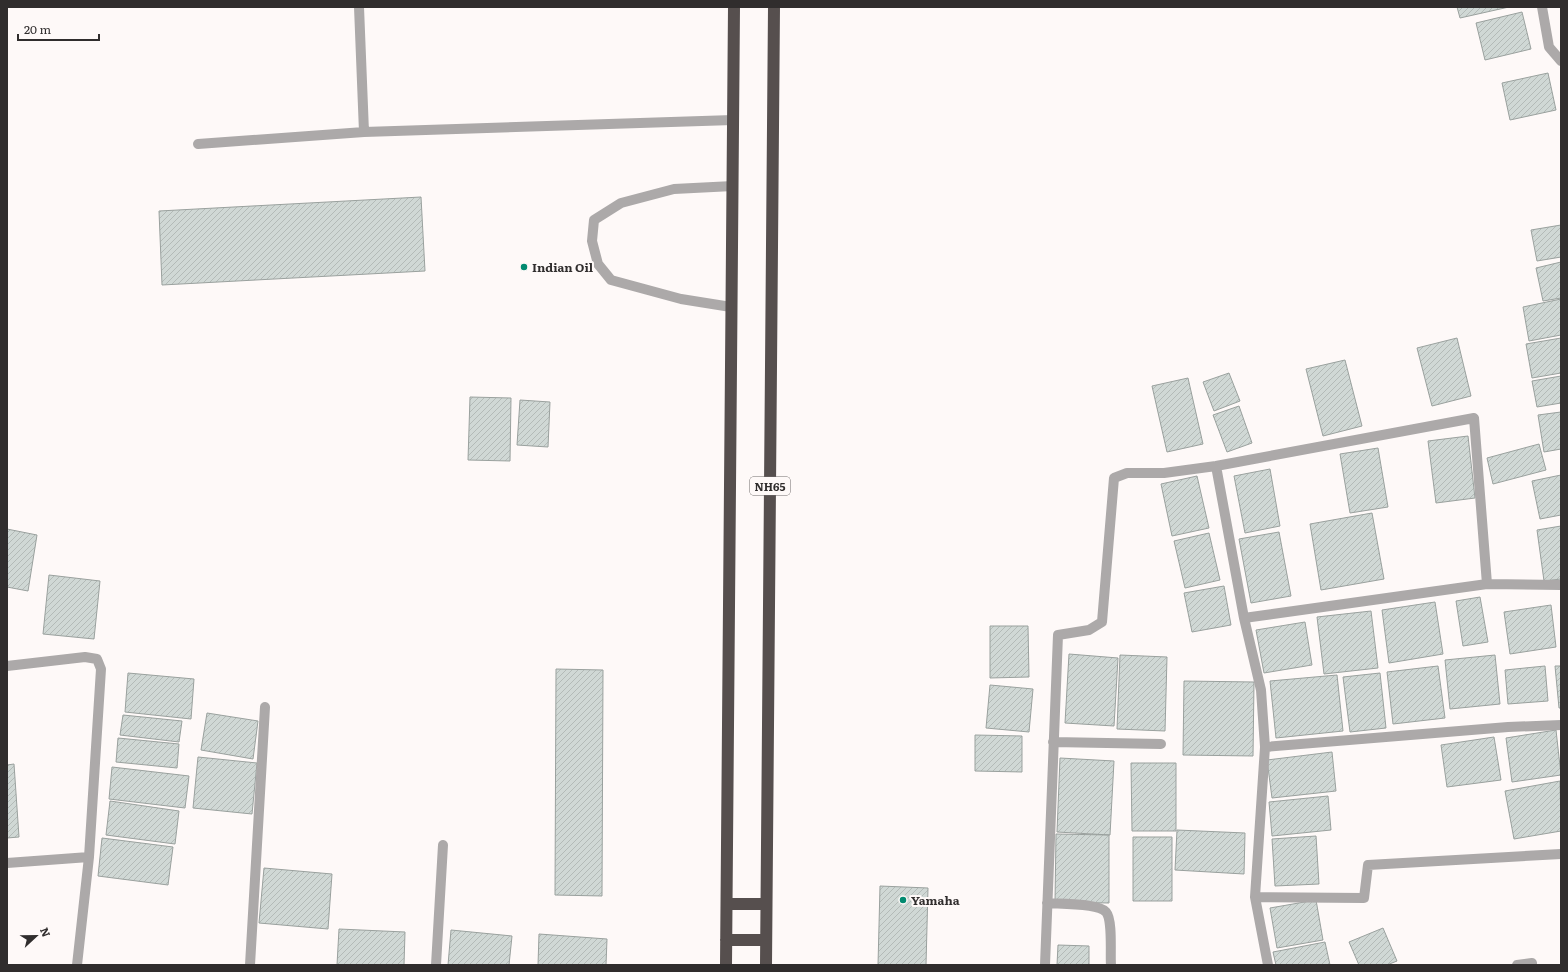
<svg xmlns="http://www.w3.org/2000/svg" width="1568" height="972" font-family="Literata,serif">
<style>
.building{fill:url(#building-hatch);stroke:#9aa19e}
.lines{fill:none;stroke-linecap:round;stroke-linejoin:round}
.minor{stroke:#aca9a9;stroke-width:10}
.highway{stroke:#564f4e;stroke-width:12}
.poi-dot{fill:#028a70;stroke:#fef9f8;stroke-width:1.5}
.labels{text-anchor:middle;dominant-baseline:central;stroke-width:4;stroke-linejoin:round;paint-order:stroke}
.shield{fill:#fef9f8;stroke:#6e6a6a;stroke-width:1}
.shield-label{font-size:11px;font-weight:bold;fill:#302d2d}
.poi-label{font-size:12px;font-weight:bold;fill:#302d2d;stroke:#fef9f8;text-anchor:start}
</style>
<defs>
<pattern id="building-hatch" width="6" height="6" patternUnits="userSpaceOnUse"><rect width="6" height="6" fill="#d0d8d5"/><path d="M-1 1l2-2M0 6l6-6M5 7l2-2" fill="none" stroke="#b3bab7"/></pattern>
</defs>
<rect width="100%" height="100%" fill="#fef9f8"/>
<!-- building -->
<path class="building" d="M 1457,7 L 1509,7 L 1460,18 Z
M 1522,12 L 1531,49 L 1485,60 L 1476,23 Z
M 1548,73 L 1556,110 L 1510,120 L 1502,83 Z
M 421,197 L 425,271 L 162,285 L 159,211 Z
M 1561,225 L 1561,257 L 1537,261 L 1531,230 Z
M 1561,262 L 1561,298 L 1543,301 L 1536,268 Z
M 1561,299 L 1561,335 L 1529,341 L 1523,307 Z
M 1457,338 L 1471,396 L 1432,406 L 1417,348 Z
M 1561,338 L 1561,373 L 1532,378 L 1526,344 Z
M 1345,360 L 1362,426 L 1323,436 L 1306,369 Z
M 1229,373 L 1240,401 L 1214,411 L 1203,382 Z
M 1561,376 L 1561,403 L 1537,407 L 1532,381 Z
M 1188,378 L 1203,444 L 1167,452 L 1152,386 Z
M 470,397 L 511,398 L 510,461 L 468,460 Z
M 520,400 L 550,402 L 548,447 L 517,445 Z
M 1239,406 L 1252,443 L 1227,452 L 1213,415 Z
M 1561,412 L 1561,449 L 1544,452 L 1538,415 Z
M 1468,436 L 1475,498 L 1436,503 L 1428,441 Z
M 1539,444 L 1546,470 L 1493,484 L 1487,458 Z
M 1378,448 L 1388,507 L 1350,513 L 1340,454 Z
M 1270,469 L 1280,526 L 1245,533 L 1234,476 Z
M 1561,475 L 1561,515 L 1540,519 L 1532,481 Z
M 1197,476 L 1209,528 L 1172,536 L 1161,484 Z
M 1372,513 L 1384,579 L 1321,590 L 1310,524 Z
M 1561,526 L 1561,579 L 1544,581 L 1537,530 Z
M 7,529 L 37,535 L 28,591 L 7,587 Z
M 1279,532 L 1291,596 L 1251,603 L 1239,539 Z
M 1209,533 L 1220,580 L 1185,588 L 1174,541 Z
M 49,575 L 100,581 L 94,639 L 43,634 Z
M 1224,586 L 1231,625 L 1192,632 L 1184,593 Z
M 1480,597 L 1488,642 L 1463,646 L 1456,601 Z
M 1435,602 L 1443,654 L 1389,663 L 1382,610 Z
M 1551,605 L 1556,647 L 1510,654 L 1504,612 Z
M 1371,611 L 1378,668 L 1324,674 L 1317,617 Z
M 1305,622 L 1312,665 L 1264,673 L 1256,630 Z
M 990,626 L 1028,626 L 1029,677 L 990,678 Z
M 1069,654 L 1118,658 L 1114,726 L 1065,723 Z
M 1120,655 L 1167,657 L 1165,731 L 1117,729 Z
M 1495,655 L 1500,704 L 1450,709 L 1445,660 Z
M 1438,666 L 1445,718 L 1393,724 L 1387,672 Z
M 1545,666 L 1548,701 L 1508,704 L 1505,670 Z
M 1555,666 L 1561,666 L 1561,708 L 1559,708 Z
M 556,669 L 603,670 L 602,896 L 555,895 Z
M 128,673 L 194,679 L 191,719 L 125,712 Z
M 1380,673 L 1386,728 L 1350,732 L 1343,677 Z
M 1337,675 L 1343,731 L 1276,738 L 1270,681 Z
M 1184,681 L 1254,682 L 1253,756 L 1183,755 Z
M 990,685 L 1033,689 L 1029,732 L 986,728 Z
M 207,713 L 258,721 L 253,759 L 201,750 Z
M 123,715 L 182,721 L 179,742 L 120,735 Z
M 1556,730 L 1561,775 L 1512,782 L 1506,738 Z
M 975,735 L 1022,736 L 1022,772 L 975,771 Z
M 1494,737 L 1501,780 L 1447,787 L 1441,745 Z
M 118,738 L 179,744 L 177,768 L 116,762 Z
M 1332,752 L 1336,791 L 1272,798 L 1267,760 Z
M 198,757 L 257,763 L 252,814 L 193,808 Z
M 1060,758 L 1114,761 L 1110,835 L 1057,832 Z
M 1131,763 L 1176,763 L 1176,831 L 1132,831 Z
M 14,764 L 19,837 L 7,838 L 7,765 Z
M 112,767 L 189,776 L 185,808 L 109,799 Z
M 1560,781 L 1561,831 L 1514,839 L 1505,791 Z
M 1328,796 L 1331,830 L 1272,836 L 1269,802 Z
M 110,801 L 179,811 L 175,844 L 106,835 Z
M 1177,830 L 1245,833 L 1244,874 L 1175,870 Z
M 1056,834 L 1109,835 L 1109,903 L 1055,902 Z
M 1316,836 L 1319,884 L 1275,886 L 1272,839 Z
M 1133,837 L 1172,837 L 1172,901 L 1133,901 Z
M 102,838 L 173,847 L 168,885 L 98,876 Z
M 264,868 L 332,874 L 328,929 L 259,923 Z
M 880,886 L 928,888 L 926,965 L 878,965 Z
M 1316,900 L 1323,940 L 1277,948 L 1270,908 Z
M 1383,928 L 1397,961 L 1387,965 L 1359,965 L 1349,942 Z
M 339,929 L 405,932 L 404,965 L 337,965 Z
M 451,930 L 512,936 L 509,965 L 448,965 Z
M 539,934 L 607,939 L 606,965 L 538,965 Z
M 1325,942 L 1330,965 L 1276,965 L 1273,952 Z
M 1058,945 L 1089,946 L 1089,965 L 1057,965 Z"/>
<g class="lines">
<!-- minor -->
<path class="minor" d="M 359,7 L 364,132
M 1542,7 L 1549,47 L 1561,61
M 198,144 L 364,132 L 733,120
M 731,307 L 681,299 L 611,280 L 598,264 L 592,241 L 594,220 L 621,203 L 674,189 L 733,186
M 1216,466 L 1244,618 L 1261,690 L 1265,747 L 1255,897 L 1268,965
M 1244,618 L 1487,584 L 1561,585
M 7,666 L 85,657 L 97,659 L 101,669 L 89,857 L 77,965
M 1053,742 L 1161,744
M 1265,747 L 1508,727 L 1561,725
M 7,863 L 89,857
M 1255,897 L 1364,898 L 1368,865 L 1561,854
M 1047,903 C 1060,904 1098,903 1106,912 C 1113,920 1110,954 1111,965
M 250,965 L 265,707
M 436,965 L 443,845
M 1045,965 L 1058,635 L 1089,630 L 1102,622 L 1114,478 L 1127,473 L 1164,473 L 1216,466 L 1474,418 L 1487,584
M 1517,965 L 1532,963 L 1532,965"/>
<!-- highway -->
<path class="highway" d="M 727,904 L 766,904
M 726,940 L 766,940
M 726,965 L 734,7
M 766,965 L 774,7"/>
</g>
<!-- markers -->
<g class="poi-dot">
<circle cx="524" cy="267" r="4"/>
<circle cx="903" cy="900" r="4"/>
</g>
<g class="labels">
<!-- shield labels -->
<rect class="shield" x="750" y="477" width="40" height="18" rx="3"/>
<g class="shield-label">
<text x="770" y="486">NH65</text>
</g>
<!-- poi labels -->
<g class="poi-label">
<text x="532" y="267">Indian Oil</text>
<text x="911" y="900">Yamaha</text>
</g>
</g>
<!-- border -->
<rect width="1568" height="972" fill="none" stroke="#302d2d" stroke-width="16"/>
<!-- north arrow -->
<g transform="translate(36 936) rotate(68)" stroke="#fef9f8" stroke-width="3" paint-order="stroke">
<path d="M0-3L7 15L0 10L-7 15Z" fill="#302d2d"/>
<text y="-6" font-size="11" font-weight="bold" text-anchor="middle" fill="#302d2d">N</text>
</g>
<!-- scale -->
<path d="M18 34v6h81v-6" fill="none" stroke="#302d2d" stroke-width="2"/>
<text x="24" y="34" font-size="12" fill="#302d2d" stroke="#fef9f8" stroke-width="3" paint-order="stroke">20 m</text>
</svg>
